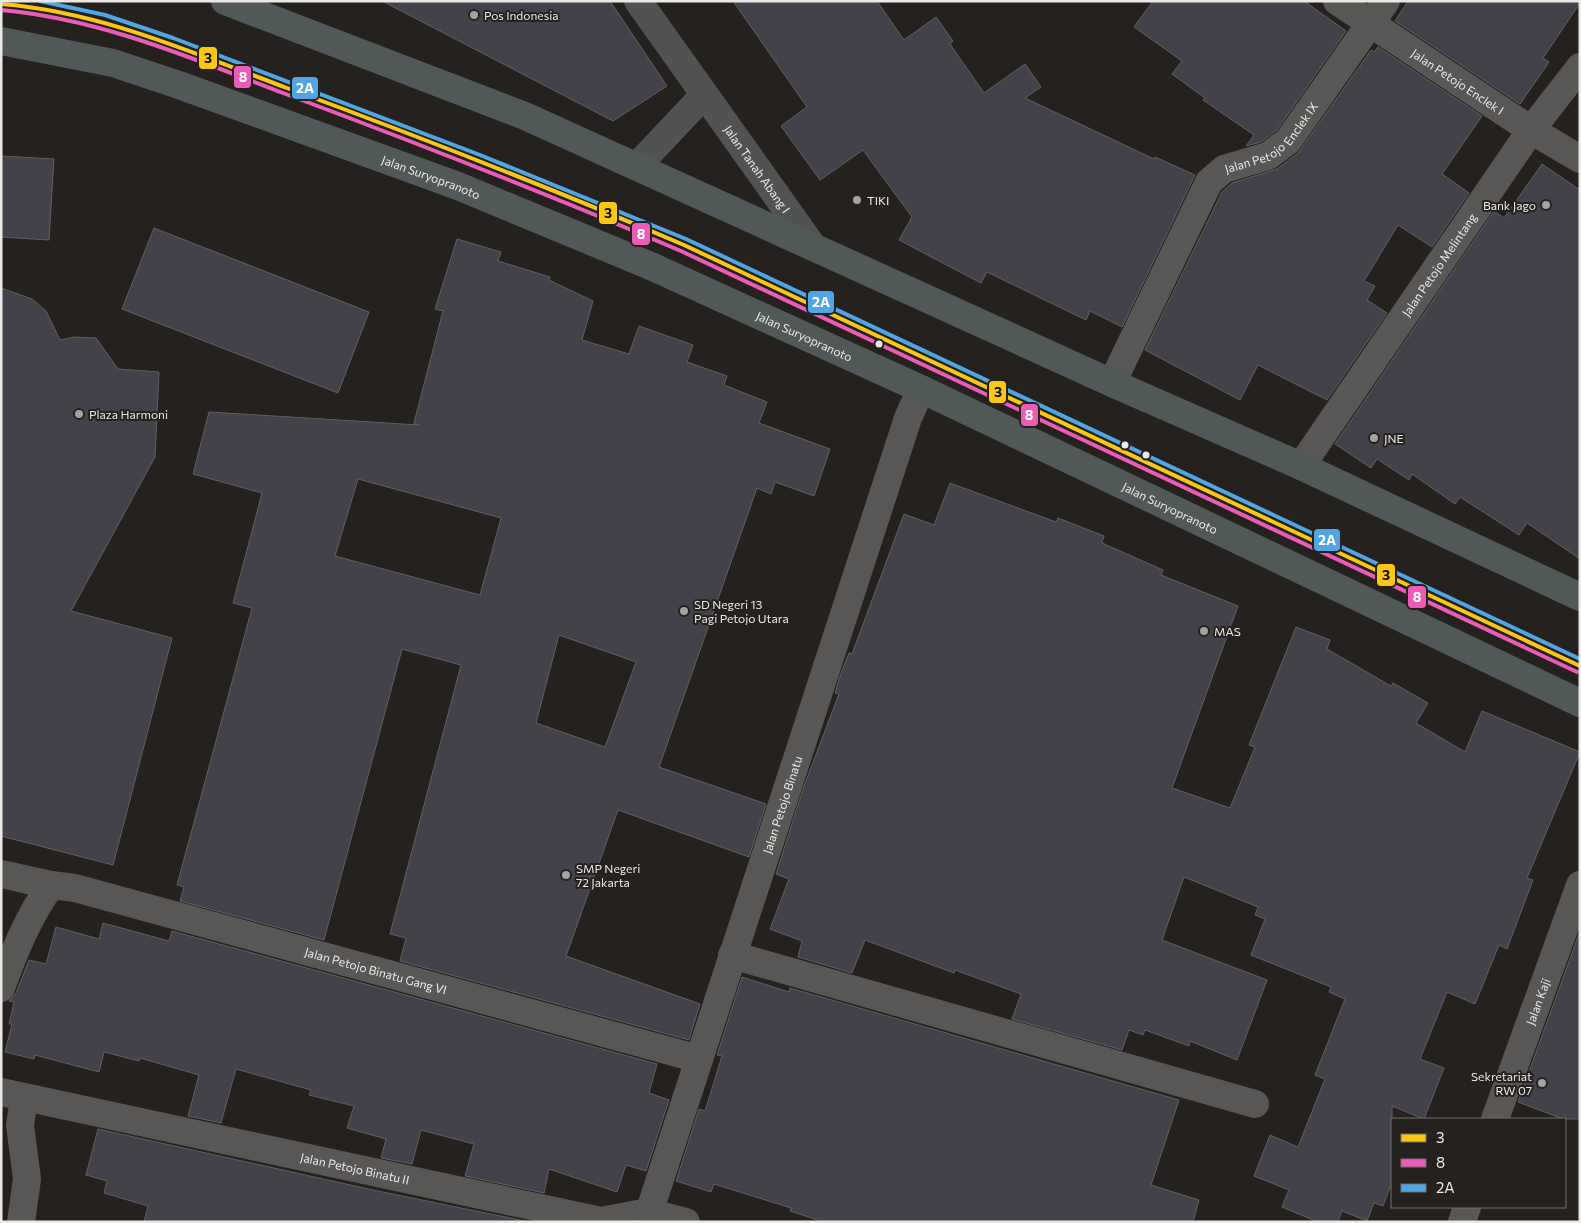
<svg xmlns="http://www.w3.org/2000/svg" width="1581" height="1223" font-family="Commissioner,sans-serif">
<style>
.building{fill:#43414a;stroke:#61605f;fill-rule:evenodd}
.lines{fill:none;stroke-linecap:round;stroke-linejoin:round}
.street{stroke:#585756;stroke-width:28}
.secondary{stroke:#515353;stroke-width:28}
.primary{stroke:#515858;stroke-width:28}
.bus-1-casing{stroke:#25211e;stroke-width:8}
.bus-2-casing{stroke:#25211e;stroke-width:8}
.bus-3-casing{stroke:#25211e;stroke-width:8}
.bus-1{stroke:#fbc715;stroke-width:4}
.bus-2{stroke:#eb5cb7;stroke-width:4}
.bus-3{stroke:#50a6e4;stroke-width:4}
.poi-dot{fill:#a5a3a0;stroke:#25211e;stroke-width:2}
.bus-dot{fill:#ebe9e6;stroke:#25211e;stroke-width:2}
.labels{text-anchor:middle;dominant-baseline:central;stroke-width:4;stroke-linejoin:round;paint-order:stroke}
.poi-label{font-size:12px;fill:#ebe9e6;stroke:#25211e;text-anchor:start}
.street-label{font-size:12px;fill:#ebe9e6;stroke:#25211e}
.line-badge{stroke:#25211e;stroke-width:2}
.badge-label{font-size:14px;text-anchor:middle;font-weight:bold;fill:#fff}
.pale-badge-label{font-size:14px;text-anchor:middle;font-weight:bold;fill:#111}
</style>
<rect width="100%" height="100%" fill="#24211f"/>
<!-- building -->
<path class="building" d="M 382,1 L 610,1 L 667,86 L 613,121 Z
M 733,1 L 877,1 L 904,40 L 936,17 L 953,41 L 950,44 L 984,93 L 1025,64 L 1041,87 L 1025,98 L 1154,159 L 1155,157 L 1195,175 L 1122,327 L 1090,311 L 1086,320 L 987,272 L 981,283 L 899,240 L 912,217 L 863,150 L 820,180 L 781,126 L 807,107 Z
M 1153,1 L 1304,1 L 1346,31 L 1277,130 L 1261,142 L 1246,146 L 1254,135 L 1203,100 L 1205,98 L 1172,74 L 1182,61 L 1134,27 Z
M 1408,1 L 1580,1 L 1580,3 L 1543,58 L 1549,62 L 1520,104 L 1395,21 Z
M 1378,47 L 1482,116 L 1442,174 L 1469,193 L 1432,247 L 1398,225 L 1364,281 L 1375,286 L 1367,300 L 1387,313 L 1327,400 L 1258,365 L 1240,400 L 1145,350 L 1222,192 L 1232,183 L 1277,169 L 1298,153 L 1371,50 L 1374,52 Z
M 1,156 L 54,159 L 49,240 L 1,237 Z
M 1542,164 L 1580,190 L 1580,559 L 1527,523 L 1519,535 L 1460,497 L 1455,504 L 1412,474 L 1409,480 L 1377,459 L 1371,468 L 1335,444 L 1494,211 L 1504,218 Z
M 154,228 L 369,312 L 338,393 L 122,309 Z
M 457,239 L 501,252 L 498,261 L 550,277 L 549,280 L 593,301 L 582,340 L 629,354 L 639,326 L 693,345 L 687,362 L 727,376 L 724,385 L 767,402 L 759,423 L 830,449 L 814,496 L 775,482 L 771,494 L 757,488 L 659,767 L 766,804 L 749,857 L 618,810 L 566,956 L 700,1004 L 689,1040 L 400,961 L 406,938 L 390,934 L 461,665 L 402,649 L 324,940 L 180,901 L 184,887 L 177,885 L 252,608 L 233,603 L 262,493 L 193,474 L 209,412 L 419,425 L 414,423 L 443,311 L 435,309 ZM 358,479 L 501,518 L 480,595 L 335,556 ZM 559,635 L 636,662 L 605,747 L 536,723 Z
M 1,288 L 32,299 L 46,311 L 60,340 L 75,337 L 96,338 L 118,369 L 159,372 L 155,457 L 71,611 L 172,638 L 113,865 L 1,836 Z
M 950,483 L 1056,522 L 1058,518 L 1104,536 L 1102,543 L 1163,570 L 1161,575 L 1238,606 L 1172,788 L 1230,808 L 1255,747 L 1249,745 L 1296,627 L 1330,640 L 1327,649 L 1391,686 L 1393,683 L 1428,703 L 1416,723 L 1465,752 L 1482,711 L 1580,752 L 1527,878 L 1533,880 L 1507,949 L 1499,945 L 1475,1004 L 1447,992 L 1420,1059 L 1444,1068 L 1424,1119 L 1392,1106 L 1392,1182 L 1383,1206 L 1374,1203 L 1367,1221 L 1342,1211 L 1338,1222 L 1318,1222 L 1282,1207 L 1289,1190 L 1254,1176 L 1270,1135 L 1298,1147 L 1325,1079 L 1315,1075 L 1345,999 L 1329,992 L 1331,987 L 1251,955 L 1265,919 L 1255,915 L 1258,907 L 1184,877 L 1162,940 L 1267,980 L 1237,1060 L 1190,1041 L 1189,1046 L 1145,1030 L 1143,1035 L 1129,1030 L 1122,1050 L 1012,1019 L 1021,994 L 955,970 L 954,973 L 865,940 L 852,973 L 798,957 L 802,941 L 770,929 L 789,879 L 776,874 L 804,786 L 839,694 L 835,693 L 840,676 L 849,653 L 852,654 L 904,514 L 934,525 Z
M 103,923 L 169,941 L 172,931 L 657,1064 L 649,1093 L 669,1100 L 646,1171 L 626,1165 L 617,1192 L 549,1169 L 544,1193 L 465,1176 L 474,1144 L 421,1130 L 412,1164 L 381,1158 L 386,1139 L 347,1128 L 354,1106 L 309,1095 L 311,1090 L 236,1069 L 221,1123 L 188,1116 L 199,1075 L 140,1058 L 139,1061 L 104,1052 L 99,1072 L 35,1055 L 34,1059 L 5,1052 L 12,1024 L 9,1024 L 14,1002 L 9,1001 L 16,993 L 29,960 L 46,964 L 56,927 L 99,939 Z
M 1580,931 L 1580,1119 L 1563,1119 L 1518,1102 Z
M 742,977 L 789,992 L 790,988 L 1179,1100 L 1151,1185 L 1199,1200 L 1193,1222 L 824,1222 L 790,1211 L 791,1208 L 714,1184 L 711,1192 L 676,1181 L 699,1109 L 705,1111 L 722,1056 L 717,1055 Z
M 98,1129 L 373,1190 L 530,1222 L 144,1222 L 148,1206 L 104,1193 L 107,1181 L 86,1175 Z"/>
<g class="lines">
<!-- street -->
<g class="street">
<path id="s1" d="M 1337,1 L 1531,130 L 1580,159"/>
<path id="s2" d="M 1112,383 L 1209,182 L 1224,169 L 1268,156 L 1288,141 L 1386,1"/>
<path id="s3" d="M 1301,466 L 1531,130 L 1580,67"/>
<path d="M 1,874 L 51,885"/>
<path d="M 732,955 L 1255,1104"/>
<path id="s4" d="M 1,988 C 14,952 28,917 51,885 L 75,888 L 699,1059"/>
<path id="s5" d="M 1,1092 L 601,1221 L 648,1212 L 686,1222"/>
<path id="s6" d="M 1495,1119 L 1580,885"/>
<path d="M 21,1222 L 27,1179 L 20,1125 L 24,1099"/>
<path id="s7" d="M 646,1222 L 908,418 L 921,389"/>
<path d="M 1462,1222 L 1467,1207"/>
</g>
<!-- secondary -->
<g class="secondary">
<path id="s8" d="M 638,1 L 811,244"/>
<path d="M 638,165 L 704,95"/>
</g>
<!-- primary -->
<g class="primary">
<path d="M 225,1 L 525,116 L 1112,383 L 1301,466 L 1580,597"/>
<path id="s9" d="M 1,41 L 113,63 L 179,85 L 458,186 L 653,267 L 921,389 L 1580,703"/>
</g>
<!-- bus-1 casing -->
<g class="bus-1-casing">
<path id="bus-1" d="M 1,4 C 102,12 193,53 287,88 C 420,137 553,189 684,245 L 1580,666"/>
</g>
<!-- bus-2 casing -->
<g class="bus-2-casing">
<path id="bus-2" d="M 1,10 C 101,19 191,58 283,93 C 417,143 550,195 681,251 L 1577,672"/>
</g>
<!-- bus-3 casing -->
<g class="bus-3-casing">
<path id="bus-3" d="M 40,1 L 105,15 L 173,38 L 480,155 L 686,239 L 1580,659"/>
</g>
<!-- bus-1 -->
<use href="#bus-1" class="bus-1"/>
<!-- bus-2 -->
<use href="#bus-2" class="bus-2"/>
<!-- bus-3 -->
<use href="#bus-3" class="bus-3"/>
</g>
<!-- markers -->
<g class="poi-dot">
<circle cx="474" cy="15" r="5"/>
<circle cx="857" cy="200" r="5"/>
<circle cx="1546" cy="205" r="5"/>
<circle cx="79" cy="414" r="5"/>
<circle cx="1374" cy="438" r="5"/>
<circle cx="684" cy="611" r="5"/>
<circle cx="1204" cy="631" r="5"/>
<circle cx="566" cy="875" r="5"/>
<circle cx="1542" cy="1083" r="5"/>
</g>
<g class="bus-dot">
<circle cx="879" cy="344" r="4.5"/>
<circle cx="1125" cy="445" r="4.5"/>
<circle cx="1146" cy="455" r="4.5"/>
</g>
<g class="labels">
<!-- poi labels -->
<g class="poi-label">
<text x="484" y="15">Pos Indonesia</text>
<text x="867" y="200">TIKI</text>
<text x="1536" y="205" text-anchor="end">Bank Jago</text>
<text x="89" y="414">Plaza Harmoni</text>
<text x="1384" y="438">JNE</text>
<text x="694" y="604">SD Negeri 13<tspan x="694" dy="14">Pagi Petojo Utara</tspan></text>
<text x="1214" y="631">MAS</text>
<text x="576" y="868">SMP Negeri<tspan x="576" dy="14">72 Jakarta</tspan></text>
<text x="1532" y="1076" text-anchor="end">Sekretariat<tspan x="1532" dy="14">RW 07</tspan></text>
</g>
<!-- street labels -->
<g class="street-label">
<text stroke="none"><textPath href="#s1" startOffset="145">Jalan Petojo Enclek I</textPath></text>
<text stroke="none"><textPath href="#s2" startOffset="302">Jalan Petojo Enclek IX</textPath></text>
<text stroke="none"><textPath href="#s8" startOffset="206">Jalan Tanah Abang I</textPath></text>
<text stroke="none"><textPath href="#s9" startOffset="452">Jalan Suryopranoto</textPath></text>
<text stroke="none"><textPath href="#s3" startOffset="244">Jalan Petojo Melintang</textPath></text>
<text stroke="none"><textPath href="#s9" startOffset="858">Jalan Suryopranoto</textPath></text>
<text stroke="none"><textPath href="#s9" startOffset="1262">Jalan Suryopranoto</textPath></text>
<text stroke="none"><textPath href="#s7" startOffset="439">Jalan Petojo Binatu</textPath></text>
<text stroke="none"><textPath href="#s4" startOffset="451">Jalan Petojo Binatu Gang VI</textPath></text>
<text stroke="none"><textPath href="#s6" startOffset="125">Jalan Kaji</textPath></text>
<text stroke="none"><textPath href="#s5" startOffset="362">Jalan Petojo Binatu II</textPath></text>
</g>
</g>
<g class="line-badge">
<rect x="198" y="46" width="20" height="24" rx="5" fill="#fbc715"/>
<rect x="233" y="65" width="19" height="24" rx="5" fill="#eb5cb7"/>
<rect x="291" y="76" width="28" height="24" rx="5" fill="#50a6e4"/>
<rect x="598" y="201" width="20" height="24" rx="5" fill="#fbc715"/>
<rect x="631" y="222" width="20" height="24" rx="5" fill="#eb5cb7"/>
<rect x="807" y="290" width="28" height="24" rx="5" fill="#50a6e4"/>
<rect x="988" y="380" width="19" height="24" rx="5" fill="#fbc715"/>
<rect x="1020" y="403" width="19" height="24" rx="5" fill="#eb5cb7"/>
<rect x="1313" y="528" width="28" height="24" rx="5" fill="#50a6e4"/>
<rect x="1376" y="563" width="20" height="24" rx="5" fill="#fbc715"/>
<rect x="1407" y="585" width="20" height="24" rx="5" fill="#eb5cb7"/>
</g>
<g class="badge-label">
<text x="243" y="82">8</text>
<text x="305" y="93">2A</text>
<text x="641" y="239">8</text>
<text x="821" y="307">2A</text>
<text x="1029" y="420">8</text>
<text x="1327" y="545">2A</text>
<text x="1417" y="602">8</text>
</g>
<g class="pale-badge-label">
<text x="208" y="63">3</text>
<text x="608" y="218">3</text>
<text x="998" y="397">3</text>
<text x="1386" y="580">3</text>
</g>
<!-- border -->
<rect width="1581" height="1223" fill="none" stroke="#ebe9e6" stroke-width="5"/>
<!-- legend -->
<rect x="1391" y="1118" width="175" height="90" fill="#25211e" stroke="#74716e"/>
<rect x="1401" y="1134" width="25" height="8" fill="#fbc715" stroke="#74716e"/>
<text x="1436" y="1143" font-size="15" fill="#ebe9e6">3</text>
<rect x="1401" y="1159" width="25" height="8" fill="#eb5cb7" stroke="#74716e"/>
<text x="1436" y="1168" font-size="15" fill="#ebe9e6">8</text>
<rect x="1401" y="1184" width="25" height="8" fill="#50a6e4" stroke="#74716e"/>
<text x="1436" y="1193" font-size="15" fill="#ebe9e6">2A</text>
</svg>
